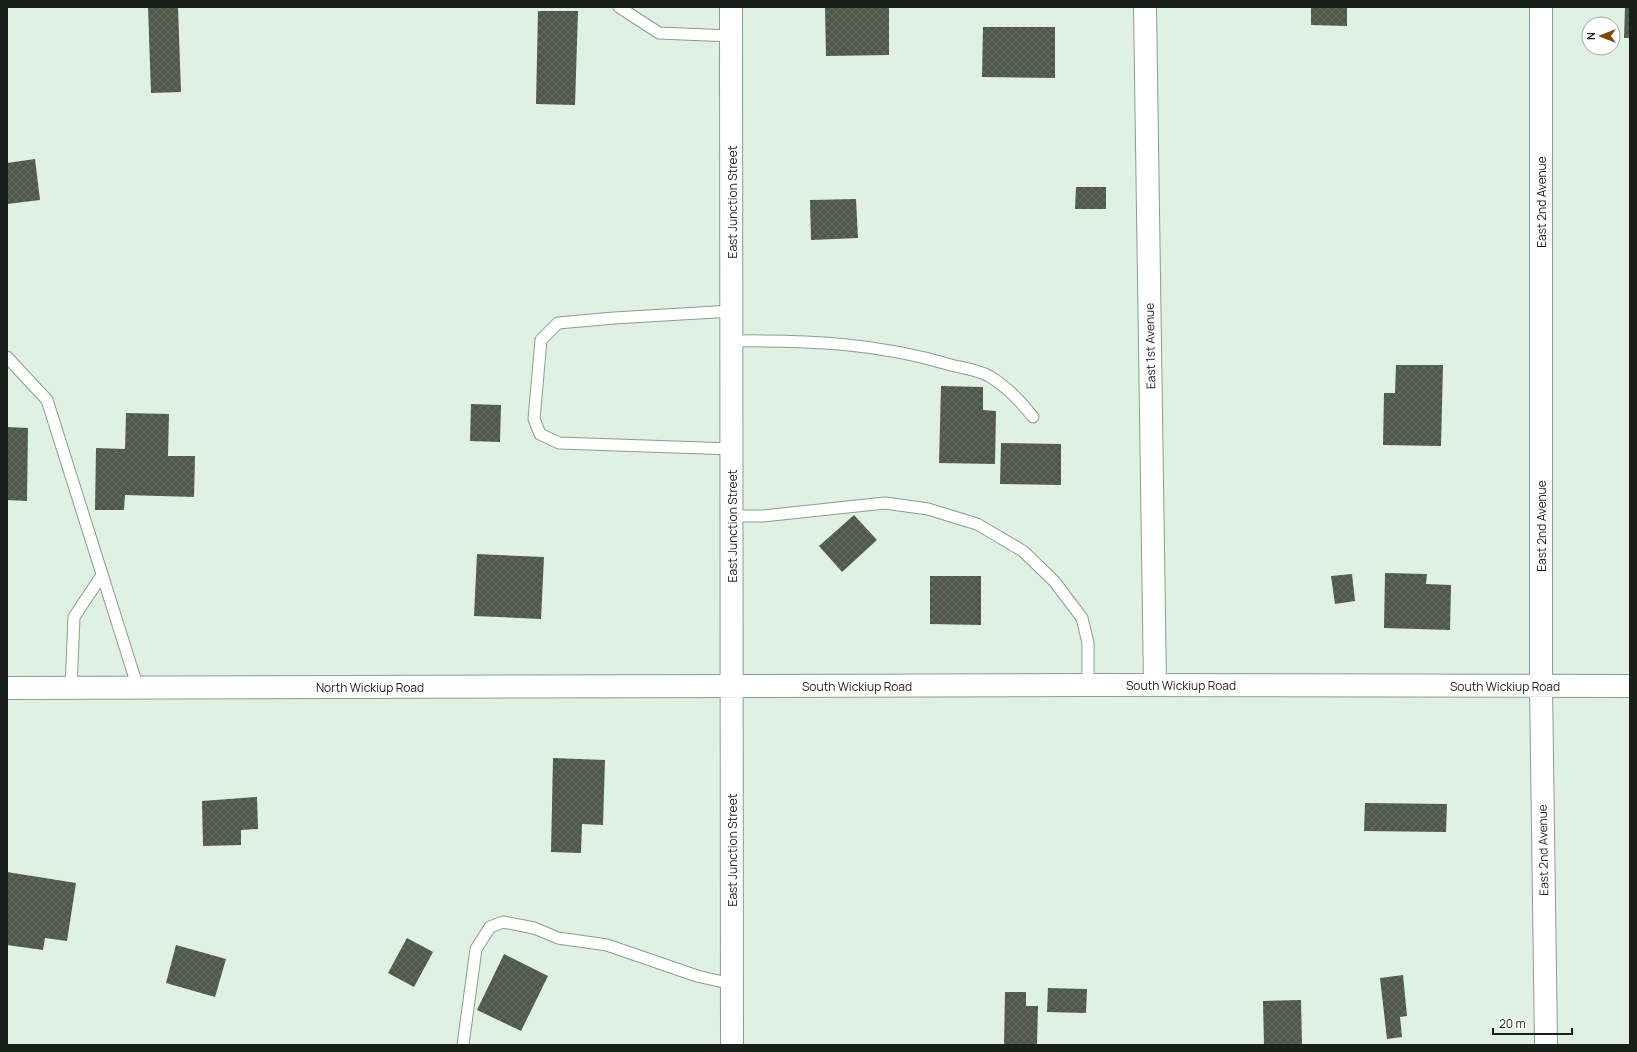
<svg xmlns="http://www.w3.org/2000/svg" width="1637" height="1052" font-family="Manrope,sans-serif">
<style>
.building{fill:url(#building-cross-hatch)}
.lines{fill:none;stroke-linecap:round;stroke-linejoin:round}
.lane-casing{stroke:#8c9c8f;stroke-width:13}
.street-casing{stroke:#8c9c8f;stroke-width:24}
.lane{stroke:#fff;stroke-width:11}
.street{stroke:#fff;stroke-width:22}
.labels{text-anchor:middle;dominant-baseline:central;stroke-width:4;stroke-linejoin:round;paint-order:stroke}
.street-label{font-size:12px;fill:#19201b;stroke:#fff}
</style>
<defs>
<pattern id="building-cross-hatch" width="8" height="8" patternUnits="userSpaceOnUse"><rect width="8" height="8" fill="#4f5849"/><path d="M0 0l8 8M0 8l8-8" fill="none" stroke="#646c60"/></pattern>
</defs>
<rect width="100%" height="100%" fill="#dff1e3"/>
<!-- building -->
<path class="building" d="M 148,7 L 178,7 L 181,92 L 151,93 Z
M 825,7 L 889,7 L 889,55 L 826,56 Z
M 1311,7 L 1347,7 L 1347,26 L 1311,25 Z
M 1625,7 L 1630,7 L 1630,38 L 1624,38 Z
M 538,11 L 578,11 L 575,105 L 536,104 Z
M 983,27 L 1055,27 L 1055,78 L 982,77 Z
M 35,159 L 40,200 L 7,204 L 7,163 Z
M 1076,187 L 1106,187 L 1106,209 L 1075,209 Z
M 856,199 L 858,238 L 811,240 L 810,200 Z
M 1396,365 L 1443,365 L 1441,446 L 1383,445 L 1384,393 L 1395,393 Z
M 941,386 L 983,387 L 983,410 L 996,411 L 995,464 L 939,463 Z
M 471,404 L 501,405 L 500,442 L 470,441 Z
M 126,413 L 169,414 L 168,456 L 195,456 L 194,497 L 125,495 L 124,510 L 95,510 L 96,448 L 125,449 Z
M 7,427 L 28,428 L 27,501 L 7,500 Z
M 1001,443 L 1061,444 L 1061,485 L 1000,484 Z
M 854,515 L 877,540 L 842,572 L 819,546 Z
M 477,554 L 544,557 L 541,619 L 474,616 Z
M 1385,573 L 1427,574 L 1426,584 L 1451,585 L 1450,630 L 1384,628 Z
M 1352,574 L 1355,601 L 1335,604 L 1331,576 Z
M 930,576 L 981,576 L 981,625 L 930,624 Z
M 553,758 L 605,760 L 603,825 L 582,824 L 581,853 L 551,852 Z
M 257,797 L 258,829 L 241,830 L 241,845 L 203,846 L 202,801 Z
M 1365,803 L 1447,804 L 1446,832 L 1364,831 Z
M 7,872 L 76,883 L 67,941 L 45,938 L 43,950 L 7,945 Z
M 407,938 L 433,952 L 414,987 L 388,973 Z
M 176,945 L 226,959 L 215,997 L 166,983 Z
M 504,954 L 548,976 L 521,1031 L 477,1010 Z
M 1403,975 L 1407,1016 L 1400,1017 L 1402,1037 L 1387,1039 L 1380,978 Z
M 1048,988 L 1087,989 L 1086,1013 L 1047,1012 Z
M 1005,992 L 1026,992 L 1026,1006 L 1038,1006 L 1037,1045 L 1004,1045 Z
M 1301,1000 L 1302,1045 L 1264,1045 L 1263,1001 Z"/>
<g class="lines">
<!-- lane casing -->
<g class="lane-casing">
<path id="lane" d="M 619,7 L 659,33 L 731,36
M 732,311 L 614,318 L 558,323 L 541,340 L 534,419 L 540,434 L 559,443 L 732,449
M 732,341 C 807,340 878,343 951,365 C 963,368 978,370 989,376 C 1007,387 1020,400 1033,417
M 7,357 L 47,400 L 138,688
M 732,516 L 763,516 L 885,503 L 928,509 L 977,524 L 1023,551 L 1054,581 L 1082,618 L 1088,643 L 1088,685
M 71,688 L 74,617 L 102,575
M 463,1045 L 476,949 L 490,927 L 503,922 L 534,928 L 558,938 L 607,945 L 697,976 L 732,984"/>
</g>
<!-- street casing -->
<g class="street-casing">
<path id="street" d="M 731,7 L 732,1045
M 1145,7 L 1155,685
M 1541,7 L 1541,686 L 1546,1045
M 7,688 L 1088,685 L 1630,686"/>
</g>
<!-- lane -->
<use href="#lane" class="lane"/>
<!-- street -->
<use href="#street" class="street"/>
</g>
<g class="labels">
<!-- street labels -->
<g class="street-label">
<text transform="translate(732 202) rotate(-90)">East Junction Street</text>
<text transform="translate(1541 202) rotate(-90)">East 2nd Avenue</text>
<text transform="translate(1150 346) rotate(-91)">East 1st Avenue</text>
<text transform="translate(732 526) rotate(-90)">East Junction Street</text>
<text transform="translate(1541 526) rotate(-90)">East 2nd Avenue</text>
<text x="1181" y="685">South Wickiup Road</text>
<text x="857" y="686">South Wickiup Road</text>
<text x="1505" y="686">South Wickiup Road</text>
<text x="370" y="687">North Wickiup Road</text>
<text transform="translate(732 850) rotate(-90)">East Junction Street</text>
<text transform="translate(1543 850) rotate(-91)">East 2nd Avenue</text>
</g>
</g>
<!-- border -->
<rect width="1637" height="1052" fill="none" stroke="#19201b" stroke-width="16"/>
<!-- north arrow -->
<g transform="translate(1601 36) rotate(270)"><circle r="19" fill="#ffffff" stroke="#a3a6a4"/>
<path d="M0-3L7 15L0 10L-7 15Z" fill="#844703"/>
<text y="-6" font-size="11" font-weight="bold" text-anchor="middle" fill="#19201b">N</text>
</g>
<!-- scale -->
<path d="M1493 1028v6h79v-6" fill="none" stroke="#19201b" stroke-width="2"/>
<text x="1499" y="1028" font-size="12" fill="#19201b" stroke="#ffffff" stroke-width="3" paint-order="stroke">20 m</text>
</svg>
